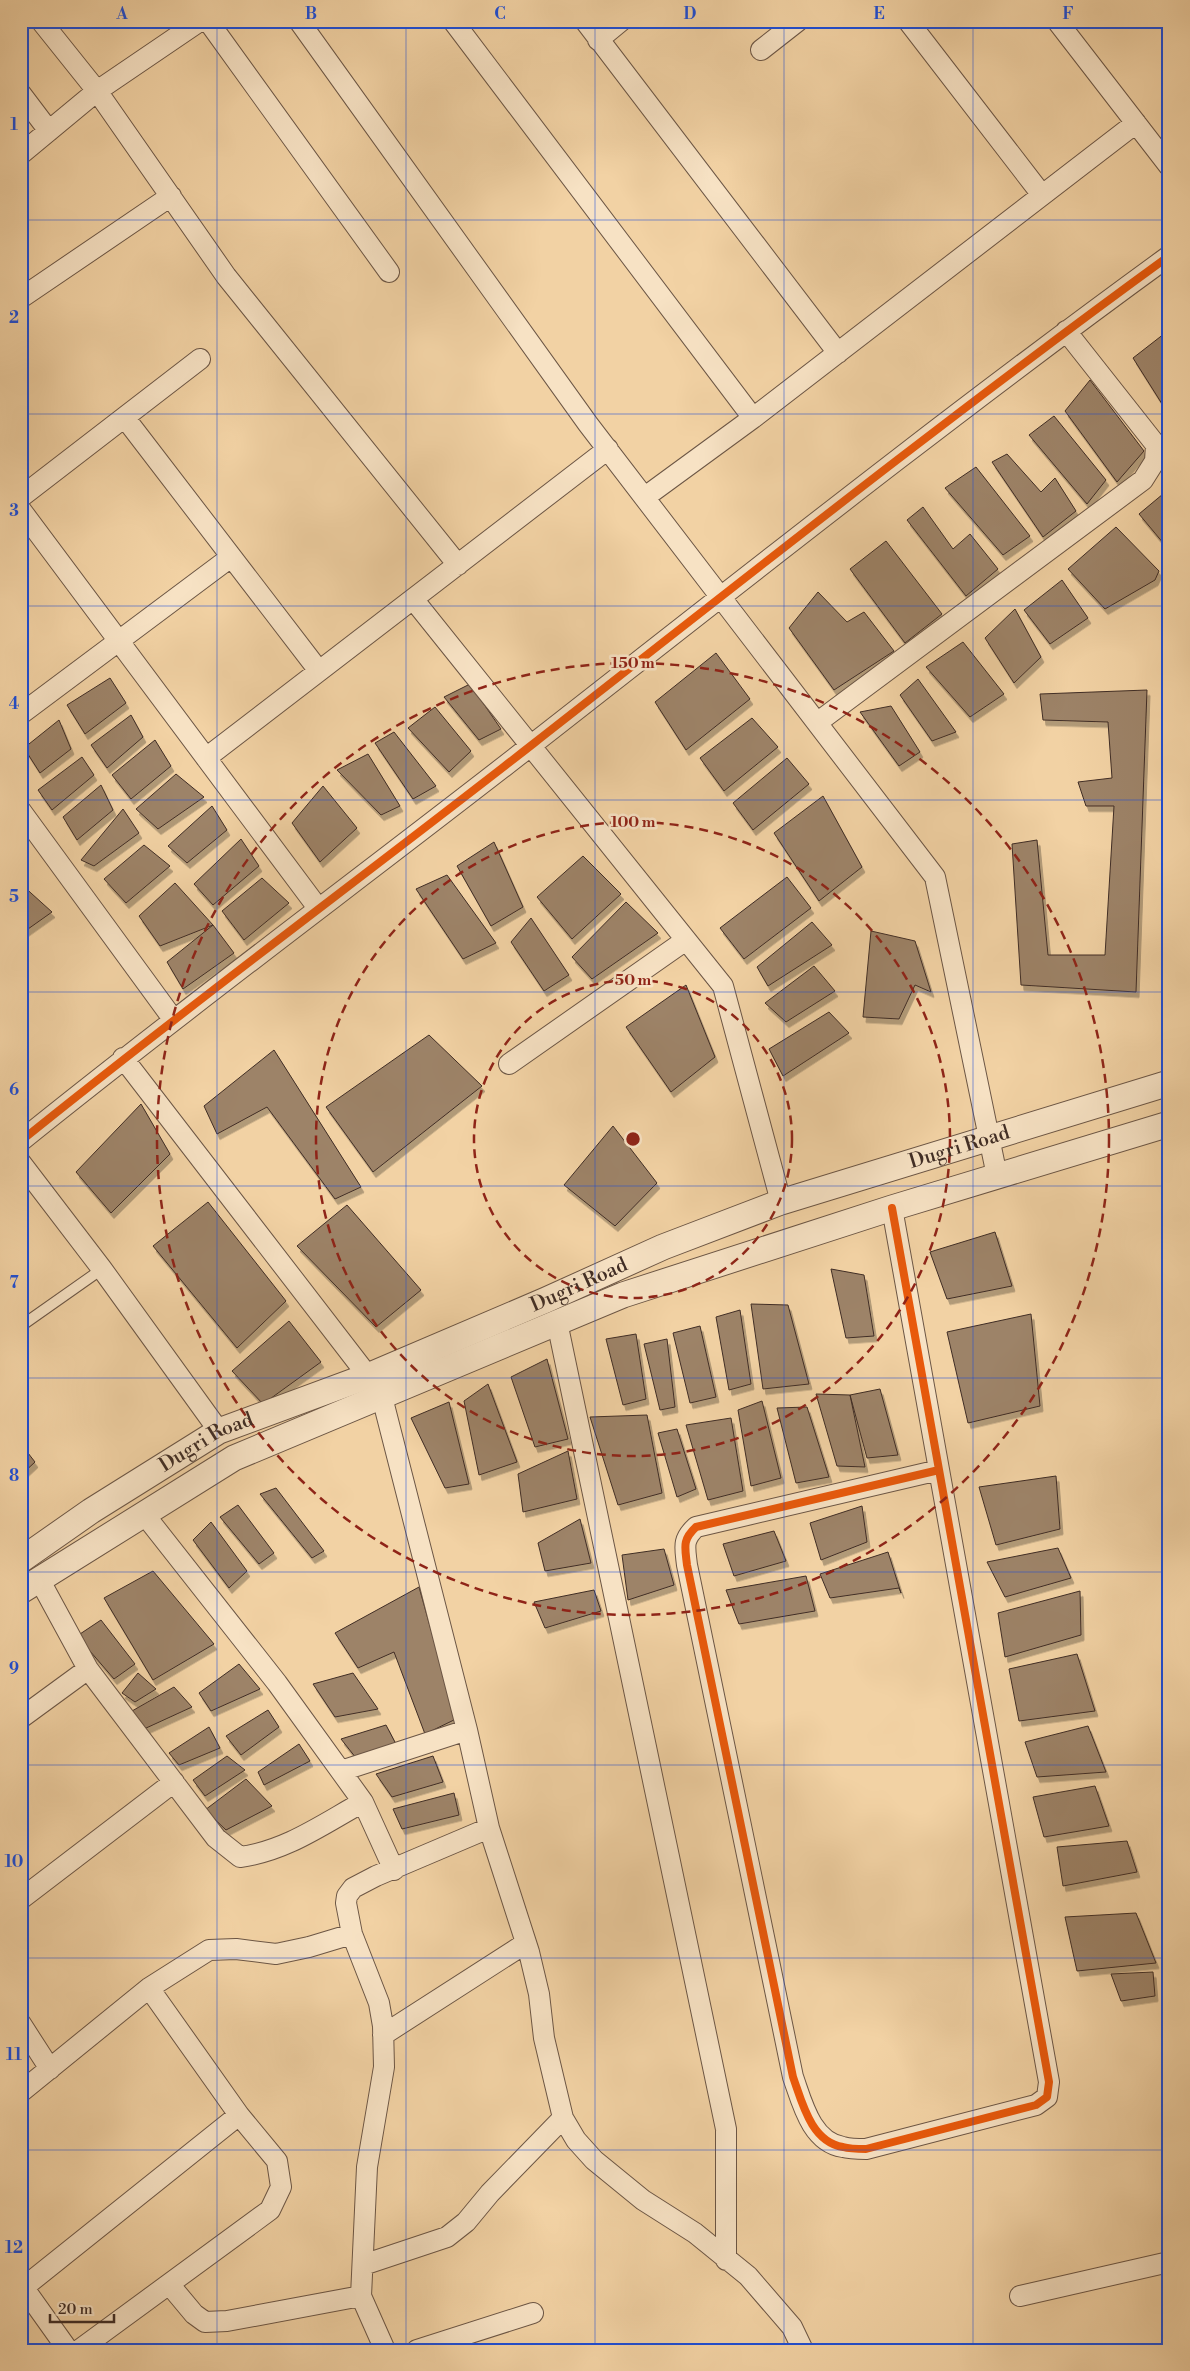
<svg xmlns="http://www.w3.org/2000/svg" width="1190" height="2371" font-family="'Libre Bodoni',serif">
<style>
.building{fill:#9d8367;stroke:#402d25;filter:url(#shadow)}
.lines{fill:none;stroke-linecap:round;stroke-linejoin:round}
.service-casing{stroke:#6c5645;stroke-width:12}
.minor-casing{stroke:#6c5645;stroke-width:22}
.tertiary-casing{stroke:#6c5645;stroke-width:27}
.service{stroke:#f7e2c4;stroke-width:10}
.minor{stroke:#f7e2c4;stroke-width:20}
.tertiary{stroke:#f7e2c4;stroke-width:25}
.cycleway-casing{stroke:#f7e2c4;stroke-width:11}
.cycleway{stroke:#e8590c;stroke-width:8}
.grid{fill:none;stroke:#1d4ed8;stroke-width:1;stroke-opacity:0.55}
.ring{fill:none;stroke:#8f2418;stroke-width:2.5;stroke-dasharray:9 6}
.labels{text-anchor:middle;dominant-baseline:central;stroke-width:5;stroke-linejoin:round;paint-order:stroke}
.street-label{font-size:20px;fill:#402d25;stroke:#f7e2c4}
.centre{fill:#8f2418;stroke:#f7e2c4;stroke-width:2.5}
.ring-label{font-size:15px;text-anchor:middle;font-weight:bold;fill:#8f2418;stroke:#f7e2c4;stroke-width:5;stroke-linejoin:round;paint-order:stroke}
.neatline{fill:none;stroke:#1d4ed8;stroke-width:2}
.grid-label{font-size:16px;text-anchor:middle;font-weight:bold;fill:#1d4ed8}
</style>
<defs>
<filter id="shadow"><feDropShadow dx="3" dy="5.5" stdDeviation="0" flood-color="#0004"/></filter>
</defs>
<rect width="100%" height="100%" fill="#f2d2a4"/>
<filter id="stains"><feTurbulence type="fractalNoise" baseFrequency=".004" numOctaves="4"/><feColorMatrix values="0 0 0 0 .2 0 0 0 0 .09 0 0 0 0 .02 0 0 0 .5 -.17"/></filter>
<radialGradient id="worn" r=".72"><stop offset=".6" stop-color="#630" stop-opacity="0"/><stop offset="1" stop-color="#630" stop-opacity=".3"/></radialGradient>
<!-- building -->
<path class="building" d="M 1169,330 L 1169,415 L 1133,358 Z
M 1090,380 L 1144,451 L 1117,482 L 1065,411 Z
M 1054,416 L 1106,480 L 1087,504 L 1029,435 Z
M 1007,454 L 1041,492 L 1055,478 L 1076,511 L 1043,537 L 992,462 Z
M 976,467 L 1030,536 L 1003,555 L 945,488 Z
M 1169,489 L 1169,550 L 1139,514 Z
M 923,507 L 953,549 L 970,534 L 998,569 L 966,596 L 907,520 Z
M 1116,527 L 1159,571 L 1155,580 L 1105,609 L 1068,569 Z
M 886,541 L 942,614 L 905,643 L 850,569 Z
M 1062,580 L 1088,618 L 1050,644 L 1024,610 Z
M 818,592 L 847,622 L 864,612 L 894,651 L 834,690 L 789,628 Z
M 1015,609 L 1041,657 L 1014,683 L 985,638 Z
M 963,642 L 1004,694 L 970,717 L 926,667 Z
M 716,653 L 750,699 L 686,750 L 655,702 Z
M 110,678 L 126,703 L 85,734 L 67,705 Z
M 918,679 L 956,732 L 932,741 L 900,695 Z
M 470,684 L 501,729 L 479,740 L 444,697 Z
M 1147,690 L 1136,992 L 1021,985 L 1012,844 L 1037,840 L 1048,955 L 1105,955 L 1114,806 L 1086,806 L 1078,782 L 1112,778 L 1108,722 L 1043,720 L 1040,694 Z
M 891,706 L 920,752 L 899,766 L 860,712 Z
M 435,707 L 471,751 L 449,772 L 408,728 Z
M 131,715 L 143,737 L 107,768 L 91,745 Z
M 752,718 L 778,747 L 724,791 L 700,758 Z
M 59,720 L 71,749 L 40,773 L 24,748 Z
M 394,732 L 436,786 L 413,799 L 375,743 Z
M 155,740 L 171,766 L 131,799 L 112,775 Z
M 368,754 L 400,806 L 381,815 L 337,770 Z
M 82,757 L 94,775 L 52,810 L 38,790 Z
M 787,758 L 809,784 L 753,830 L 733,803 Z
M 176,774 L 204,797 L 158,829 L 136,809 Z
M 101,785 L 113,810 L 77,840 L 63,817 Z
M 323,786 L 357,828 L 320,862 L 292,823 Z
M 823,796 L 862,867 L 819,901 L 774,833 Z
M 212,806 L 227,830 L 187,863 L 168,846 Z
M 123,809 L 139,833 L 94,866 L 81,860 Z
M 241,839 L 259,866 L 213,905 L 194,884 Z
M 494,842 L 523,907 L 491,926 L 457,866 Z
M 144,845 L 170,866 L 126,903 L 104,879 Z
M 583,856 L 621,894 L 572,939 L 537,897 Z
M 447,875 L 496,943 L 463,959 L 416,889 Z
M 787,877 L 811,908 L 744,959 L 720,928 Z
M 262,878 L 289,903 L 244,940 L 222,911 Z
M 175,883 L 213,925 L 160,946 L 139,916 Z
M 21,884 L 52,912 L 21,934 Z
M 626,902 L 658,933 L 592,979 L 572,957 Z
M 531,918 L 569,975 L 544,991 L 511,942 Z
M 812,922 L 832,945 L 768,986 L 757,967 Z
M 213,925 L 234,953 L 183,989 L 167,962 Z
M 871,931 L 915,941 L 931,992 L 915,985 L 899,1019 L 863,1017 Z
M 814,966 L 835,991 L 786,1022 L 765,1003 Z
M 686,985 L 715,1057 L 671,1092 L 626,1027 Z
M 829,1012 L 849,1033 L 783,1076 L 769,1049 Z
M 429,1035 L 482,1086 L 373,1172 L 326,1107 Z
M 274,1050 L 361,1187 L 335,1199 L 267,1107 L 217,1134 L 204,1106 Z
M 141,1104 L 170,1154 L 111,1213 L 76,1172 Z
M 613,1126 L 657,1183 L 615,1226 L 564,1185 Z
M 208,1202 L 286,1301 L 237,1348 L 153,1246 Z
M 347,1205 L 421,1290 L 376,1327 L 297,1246 Z
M 995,1232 L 1012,1286 L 947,1299 L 930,1252 Z
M 831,1269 L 864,1275 L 874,1336 L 846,1338 Z
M 751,1304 L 788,1305 L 809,1384 L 763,1389 Z
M 740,1310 L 751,1384 L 729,1390 L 716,1317 Z
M 1031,1314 L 1040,1406 L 968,1423 L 947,1332 Z
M 289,1321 L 321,1362 L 263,1404 L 232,1371 Z
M 700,1326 L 716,1397 L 690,1403 L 673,1333 Z
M 636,1334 L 646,1399 L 623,1405 L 606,1339 Z
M 667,1339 L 675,1407 L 660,1410 L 644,1344 Z
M 547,1359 L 568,1439 L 535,1447 L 511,1377 Z
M 488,1384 L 517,1462 L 479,1475 L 464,1401 Z
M 880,1389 L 898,1455 L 867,1458 L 850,1395 Z
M 816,1394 L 850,1395 L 865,1467 L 837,1466 Z
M 762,1401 L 781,1478 L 751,1486 L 738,1410 Z
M 449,1402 L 469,1484 L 445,1488 L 411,1418 Z
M 807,1407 L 829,1477 L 796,1483 L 777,1408 Z
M 647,1415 L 662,1493 L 618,1505 L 590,1417 Z
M 731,1418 L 743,1491 L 708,1500 L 686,1425 Z
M 677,1429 L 696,1489 L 677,1497 L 658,1433 Z
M 21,1444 L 35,1462 L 21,1475 Z
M 568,1451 L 577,1499 L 523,1512 L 518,1474 Z
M 1056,1476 L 1060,1529 L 996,1545 L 979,1487 Z
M 276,1488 L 324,1551 L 312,1558 L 260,1494 Z
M 238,1505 L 274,1553 L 259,1564 L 220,1517 Z
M 862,1506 L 867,1542 L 821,1560 L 810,1523 Z
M 580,1519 L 591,1563 L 545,1571 L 538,1543 Z
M 211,1522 L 247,1571 L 229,1588 L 193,1540 Z
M 774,1531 L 786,1561 L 734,1576 L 723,1544 Z
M 1058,1548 L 1071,1578 L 1005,1597 L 987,1562 Z
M 664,1549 L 674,1585 L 628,1600 L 622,1555 Z
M 888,1552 L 901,1593 L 899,1588 L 830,1598 L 820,1574 Z
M 153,1571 L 214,1644 L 153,1680 L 104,1598 Z
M 806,1576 L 815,1611 L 739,1624 L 726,1590 Z
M 419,1587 L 456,1719 L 425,1734 L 394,1652 L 358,1668 L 335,1633 Z
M 594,1590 L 601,1611 L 545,1628 L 534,1602 Z
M 1080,1591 L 1081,1635 L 1005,1657 L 998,1613 Z
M 101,1620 L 135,1664 L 114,1679 L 77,1636 Z
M 1077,1654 L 1095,1711 L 1019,1721 L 1009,1669 Z
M 239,1664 L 260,1689 L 211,1711 L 199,1693 Z
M 138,1673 L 156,1689 L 135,1702 L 122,1693 Z
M 353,1673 L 378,1709 L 335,1717 L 313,1684 Z
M 174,1687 L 192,1707 L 144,1729 L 132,1711 Z
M 268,1710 L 279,1727 L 241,1755 L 226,1736 Z
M 386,1725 L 397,1746 L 356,1758 L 341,1739 Z
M 1088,1726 L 1106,1772 L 1037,1777 L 1025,1742 Z
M 209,1727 L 220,1748 L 179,1765 L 169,1753 Z
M 299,1744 L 310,1761 L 264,1785 L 258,1772 Z
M 227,1756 L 245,1770 L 205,1796 L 193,1780 Z
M 433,1756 L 443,1782 L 392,1797 L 376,1774 Z
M 246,1779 L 272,1806 L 226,1830 L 205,1810 Z
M 1095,1786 L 1109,1826 L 1044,1837 L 1033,1797 Z
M 454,1793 L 459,1815 L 402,1829 L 393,1809 Z
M 1127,1841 L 1137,1872 L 1063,1886 L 1057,1847 Z
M 1136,1913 L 1156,1963 L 1077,1971 L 1065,1917 Z
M 1153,1972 L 1155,1996 L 1121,2001 L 1111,1974 Z"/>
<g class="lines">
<!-- service casing -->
<g class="service-casing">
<path id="service" d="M 21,1326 L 102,1269"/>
</g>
<!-- minor casing -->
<g class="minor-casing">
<path id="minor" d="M 41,21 L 97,91 L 226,276 L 458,565
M 208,21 L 389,272
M 299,21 L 588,424 L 935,877 L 997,1176
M 453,21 L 753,418 L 645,497
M 585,21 L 838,353
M 908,21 L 1042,195
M 1057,21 L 1169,166
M 598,40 L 621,21
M 761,50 L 798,21
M 21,94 L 49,131
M 21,154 L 97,91 L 200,21
M 21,298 L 171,196
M 125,418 L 319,671
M 753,418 L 1136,123
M 21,497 L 200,359
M 21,510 L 318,908
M 413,599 L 723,986 L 781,1202
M 21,714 L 231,557
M 818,722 L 1143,480 L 1155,461 L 1156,445 L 1066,331
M 206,758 L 608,449
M 21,811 L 173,1019
M 123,1058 L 368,1376
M 509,1064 L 686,940
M 21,1141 C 189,1005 363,877 533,744 C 744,579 953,413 1169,256
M 21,1163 L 102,1269 L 219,1431
M 892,1208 L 1049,2082 L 1047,2097 L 1036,2105 L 866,2149 C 859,2149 850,2149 843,2147 C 811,2142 802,2102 793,2077 L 687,1565 C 685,1547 682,1540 696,1527 L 939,1470
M 557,1322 L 726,2129 L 726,2260
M 382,1397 L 467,1730 L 489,1828 L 529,1952 L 539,1994 L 544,2038 L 563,2118 L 576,2140 L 594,2160 L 643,2200 L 695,2233 L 748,2276 L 792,2327 L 803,2350
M 144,1514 L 277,1683 L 363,1802 L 394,1870
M 39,1579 L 88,1669
M 21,1718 L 88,1669 L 216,1838 L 240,1857 C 286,1851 323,1824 363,1802
M 341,1771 L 467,1730
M 21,1899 L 174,1782
M 149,1988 L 239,2115
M 21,2024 L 50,2069
M 383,2035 L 526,1943
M 21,2092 L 149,1988 L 209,1950 L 236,1949 L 276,1954 L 309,1947 L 352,1934
M 363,2265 L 447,2237 L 466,2222 L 490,2193 L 563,2118
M 21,2284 L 68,2350
M 169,2284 L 194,2314 L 205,2322 L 227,2321 L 361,2296
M 24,2287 L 239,2115 L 277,2161 L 281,2187 L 270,2210 L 79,2350
M 1020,2296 L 1169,2262
M 385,2350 L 361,2296 L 367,2167 L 384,2067 L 383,2026 L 379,2003 L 352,1934 L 346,1903 L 347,1896 L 353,1888 L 376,1876 L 489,1828
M 417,2350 L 533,2313"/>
</g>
<!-- tertiary casing -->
<g class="tertiary-casing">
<g id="tertiary">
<path id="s1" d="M 21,1560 L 91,1511 L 219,1431 L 368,1376 L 546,1300 L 663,1247 L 781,1202 L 1169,1083"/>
<path d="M 21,1591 L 234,1458 L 623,1295 L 892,1208 L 1169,1124"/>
</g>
</g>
<!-- service -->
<use href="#service" class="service"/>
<!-- minor -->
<use href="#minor" class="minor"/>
<!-- tertiary -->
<use href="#tertiary" class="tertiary"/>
<!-- cycleway casing -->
<g class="cycleway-casing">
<path id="cycleway" d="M 21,1141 C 189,1005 363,877 533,744 C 744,579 953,413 1169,256
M 892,1208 L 1049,2082 L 1047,2097 L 1036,2105 L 866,2149 C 859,2149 850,2149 843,2147 C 811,2142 802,2102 793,2077 L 687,1565 C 685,1547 682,1540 696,1527 L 939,1470"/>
</g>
<!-- cycleway -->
<use href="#cycleway" class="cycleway"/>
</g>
<!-- grid -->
<path class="grid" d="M 217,21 L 217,2350M 406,21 L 406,2350M 595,21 L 595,2350M 784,21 L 784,2350M 973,21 L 973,2350M 21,220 L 1169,220M 21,414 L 1169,414M 21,606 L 1169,606M 21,800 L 1169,800M 21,992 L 1169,992M 21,1186 L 1169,1186M 21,1378 L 1169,1378M 21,1572 L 1169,1572M 21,1765 L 1169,1765M 21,1958 L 1169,1958M 21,2150 L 1169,2150"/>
<!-- distance rings -->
<g class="ring">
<circle cx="633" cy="1139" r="159"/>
<circle cx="633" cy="1139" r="317"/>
<circle cx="633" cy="1139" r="476"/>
</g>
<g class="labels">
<!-- street labels -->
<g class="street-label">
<text stroke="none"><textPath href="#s1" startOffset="1030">Dugri Road</textPath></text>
<text stroke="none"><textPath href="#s1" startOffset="625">Dugri Road</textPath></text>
<text stroke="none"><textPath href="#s1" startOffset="220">Dugri Road</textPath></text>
</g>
</g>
<circle cx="633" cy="1139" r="8" class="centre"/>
<g class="ring-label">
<text x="633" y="668">150 m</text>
<text x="633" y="827">100 m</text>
<text x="633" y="985">50 m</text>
</g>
<!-- margin -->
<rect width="1190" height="2371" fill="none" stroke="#f2d2a4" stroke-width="55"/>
<!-- scale -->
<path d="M50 2314v8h64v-8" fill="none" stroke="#402d25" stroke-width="2.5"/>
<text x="58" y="2314" font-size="15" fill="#402d25" stroke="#f7e2c4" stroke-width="4" paint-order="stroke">20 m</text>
<rect x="28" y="28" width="1134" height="2316" class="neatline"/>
<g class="grid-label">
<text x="122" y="19">A</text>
<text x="311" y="19">B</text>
<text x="500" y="19">C</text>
<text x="690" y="19">D</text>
<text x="879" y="19">E</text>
<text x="1068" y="19">F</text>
<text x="14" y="130">1</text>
<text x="14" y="323">2</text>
<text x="14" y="516">3</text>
<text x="14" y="709">4</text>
<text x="14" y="902">5</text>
<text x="14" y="1095">6</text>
<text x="14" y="1288">7</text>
<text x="14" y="1481">8</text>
<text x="14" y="1674">9</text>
<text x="14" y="1867">10</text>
<text x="14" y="2060">11</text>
<text x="14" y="2253">12</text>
</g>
<rect width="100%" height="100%" filter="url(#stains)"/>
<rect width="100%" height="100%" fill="url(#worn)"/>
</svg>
